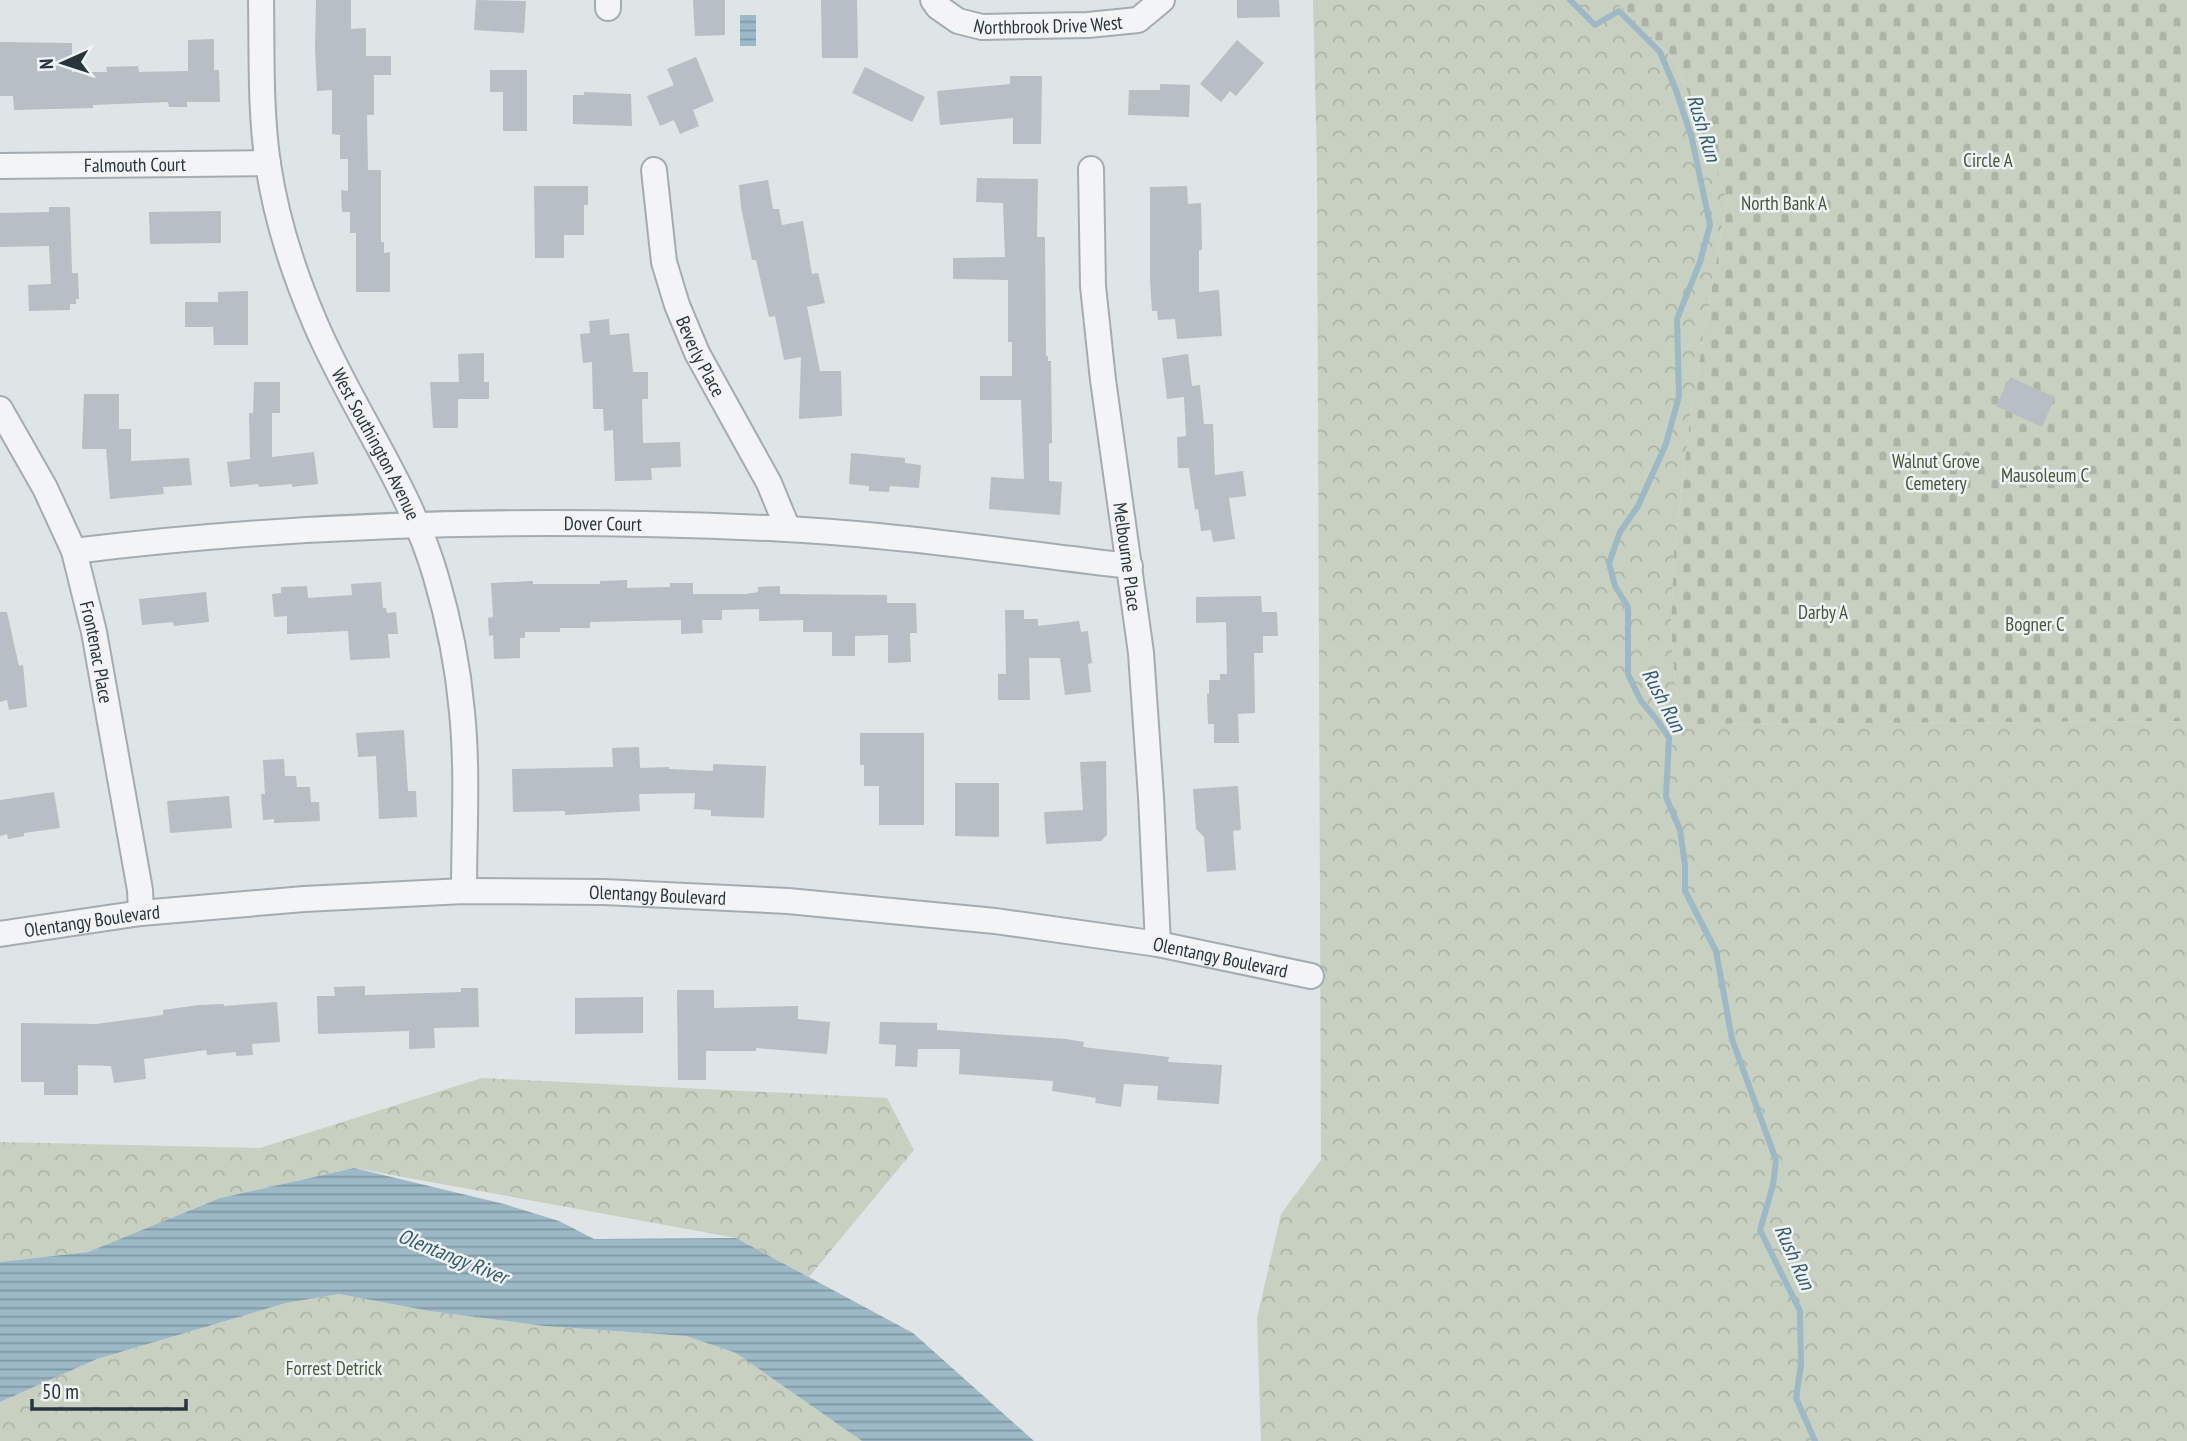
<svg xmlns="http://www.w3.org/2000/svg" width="2187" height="1441" font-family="'PT Sans Narrow',sans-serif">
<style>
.forest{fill:url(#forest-crowns)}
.cemetery{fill:url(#cemetery-stones)}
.water{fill:url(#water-rules)}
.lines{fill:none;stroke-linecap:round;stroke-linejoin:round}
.stream{stroke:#9db9c5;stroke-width:6}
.building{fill:#b7bec4}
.minor-casing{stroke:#a5acb1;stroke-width:28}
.minor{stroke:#f2f4f6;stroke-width:24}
.labels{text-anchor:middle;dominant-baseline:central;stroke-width:5;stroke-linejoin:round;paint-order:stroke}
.street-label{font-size:19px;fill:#29353d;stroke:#eef3f5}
.park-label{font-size:19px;fill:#455838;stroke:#eef3f5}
.water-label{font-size:21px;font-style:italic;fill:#375c6e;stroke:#eef3f5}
</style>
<defs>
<pattern id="forest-crowns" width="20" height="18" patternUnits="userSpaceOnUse" patternTransform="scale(1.75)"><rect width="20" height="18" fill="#c8d1c1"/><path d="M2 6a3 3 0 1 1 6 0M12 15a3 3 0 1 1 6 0" fill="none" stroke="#acb4a7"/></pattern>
<pattern id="cemetery-stones" width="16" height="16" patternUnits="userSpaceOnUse" patternTransform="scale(1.75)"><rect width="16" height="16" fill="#c8d1c1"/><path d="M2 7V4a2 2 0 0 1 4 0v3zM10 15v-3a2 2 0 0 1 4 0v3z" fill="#acb4a7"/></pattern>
<pattern id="water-rules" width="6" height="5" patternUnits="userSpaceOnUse" patternTransform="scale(1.75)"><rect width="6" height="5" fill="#9db9c5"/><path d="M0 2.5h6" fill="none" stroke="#8097a1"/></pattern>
</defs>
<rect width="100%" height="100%" fill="#dfe4e7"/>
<!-- forest -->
<path class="forest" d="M 1313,0 L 1615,0 L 1677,63 L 1727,200 L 1692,404 L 1674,552 L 1671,626 L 1675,686 L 1688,724 L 2187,721 L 2187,1441 L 1261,1441 L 1257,1318 L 1281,1214 L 1321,1160 L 1317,164 Z
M 482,1078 L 887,1098 L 914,1150 L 809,1277 L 736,1238 L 354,1168 L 220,1198 L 88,1252 L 0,1262 L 0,1142 L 260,1148 Z
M 339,1294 L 429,1311 L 544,1326 L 686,1336 L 736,1353 L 862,1441 L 0,1441 L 0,1402 L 97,1359 L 286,1303 Z"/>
<!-- cemetery -->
<path class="cemetery" d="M 1615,0 L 2187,0 L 2187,721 L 1688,724 L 1675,686 L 1671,626 L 1674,552 L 1692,404 L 1727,200 L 1677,63 Z"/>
<!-- water -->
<path class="water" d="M 756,15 L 756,46 L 740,46 L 740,15 Z
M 354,1168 L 504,1204 L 559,1221 L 594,1239 L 736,1238 L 913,1333 L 1034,1441 L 862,1441 L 736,1353 L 686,1336 L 544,1326 L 429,1311 L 339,1294 L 286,1303 L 97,1359 L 0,1402 L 0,1262 L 88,1252 L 220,1198 Z"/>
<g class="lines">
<!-- stream -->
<path class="stream" d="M 1570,0 L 1595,25 L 1619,11 L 1660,52 L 1676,90 L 1692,139 L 1710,225 L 1700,262 L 1677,319 L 1679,396 L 1666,444 L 1638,506 L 1620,532 L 1609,563 L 1615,586 L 1628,607 L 1628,674 L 1641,701 L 1657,720 L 1669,738 L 1666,797 L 1680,830 L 1685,865 L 1685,891 L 1716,951 L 1732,1039 L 1776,1160 L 1773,1185 L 1760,1230 L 1800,1311 L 1801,1365 L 1796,1398 L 1815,1441"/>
</g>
<!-- building -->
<path class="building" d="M 316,0 L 351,0 L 351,29 L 366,28 L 366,56 L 391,56 L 391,75 L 374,75 L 374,115 L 367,115 L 368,170 L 381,170 L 381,242 L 384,242 L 384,253 L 390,252 L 390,292 L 356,292 L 356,233 L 350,233 L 350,212 L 342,212 L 341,190 L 348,191 L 348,159 L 340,159 L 340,135 L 332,134 L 332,90 L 317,91 L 315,48 Z
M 476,0 L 526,1 L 524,33 L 474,30 Z
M 693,0 L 725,0 L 725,35 L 695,36 Z
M 821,0 L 857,0 L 858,58 L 822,58 Z
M 1237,0 L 1279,0 L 1280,17 L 1237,18 Z
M 214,39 L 214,70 L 219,70 L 220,102 L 187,102 L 187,107 L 169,107 L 168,102 L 93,105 L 93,108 L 14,110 L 13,96 L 0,96 L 0,42 L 72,43 L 72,72 L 107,72 L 106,67 L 138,66 L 139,72 L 188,71 L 188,40 Z
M 1237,40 L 1264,63 L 1236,96 L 1230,91 L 1221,102 L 1200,84 Z
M 696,57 L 714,101 L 693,110 L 699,126 L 680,134 L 674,120 L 660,126 L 647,96 L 674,85 L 667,69 Z
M 865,67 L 925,97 L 912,122 L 852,93 Z
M 490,70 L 527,70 L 527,131 L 503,131 L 503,92 L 490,92 Z
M 1010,76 L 1042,76 L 1041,144 L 1013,144 L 1013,118 L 940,125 L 937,91 L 1010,84 Z
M 1160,84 L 1190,85 L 1189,117 L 1128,115 L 1129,90 L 1160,90 Z
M 584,92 L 631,94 L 632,126 L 573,124 L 573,95 L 584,95 Z
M 977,178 L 1038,179 L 1037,237 L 1045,237 L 1046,356 L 1048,356 L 1048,361 L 1051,361 L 1052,443 L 1049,444 L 1049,481 L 1062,482 L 1060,515 L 989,509 L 991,477 L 1024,479 L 1021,400 L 980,400 L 980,376 L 1012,376 L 1012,342 L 1008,342 L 1008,280 L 953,279 L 953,258 L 1005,257 L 1003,203 L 976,202 Z
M 768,180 L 773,209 L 779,209 L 782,225 L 803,221 L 812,274 L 818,273 L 825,303 L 807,307 L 820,371 L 841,371 L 842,416 L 799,419 L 801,357 L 784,360 L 775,316 L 769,317 L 756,260 L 752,260 L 741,207 L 739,185 Z
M 534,186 L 588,186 L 588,205 L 584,205 L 584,235 L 564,235 L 564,258 L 535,258 Z
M 1187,186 L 1188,204 L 1201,203 L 1202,250 L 1199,250 L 1199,292 L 1219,290 L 1222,336 L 1177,339 L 1175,319 L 1158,320 L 1157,311 L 1152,311 L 1150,280 L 1150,187 Z
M 49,207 L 70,207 L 72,273 L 78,273 L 79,299 L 76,299 L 76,304 L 70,304 L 70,310 L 29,311 L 28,285 L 51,284 L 49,246 L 0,247 L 0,213 L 49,212 Z
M 221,211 L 221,243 L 150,244 L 149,212 Z
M 248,291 L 248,345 L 214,345 L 213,327 L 185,327 L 185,302 L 218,302 L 218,292 Z
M 609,319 L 610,335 L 629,333 L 633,372 L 648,372 L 648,399 L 642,399 L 643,443 L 680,442 L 681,467 L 651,468 L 652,480 L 615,481 L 613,430 L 604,431 L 603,409 L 593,409 L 592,362 L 583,363 L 580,334 L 590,333 L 589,321 Z
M 484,353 L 484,382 L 489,382 L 489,399 L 458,399 L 458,428 L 433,428 L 430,382 L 459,382 L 458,354 Z
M 1188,354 L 1192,386 L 1200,385 L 1204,424 L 1213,424 L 1215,475 L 1243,471 L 1246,496 L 1229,498 L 1235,539 L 1213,542 L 1211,530 L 1201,531 L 1198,509 L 1195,510 L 1189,468 L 1178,468 L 1177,437 L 1186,436 L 1184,397 L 1167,399 L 1162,358 Z
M 2010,377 L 2055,397 L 2042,427 L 1996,406 Z
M 254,382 L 280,382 L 280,413 L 272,413 L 272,457 L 314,452 L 318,484 L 292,487 L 292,484 L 259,487 L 258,484 L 230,487 L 227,462 L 250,459 L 249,413 L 253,413 Z
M 84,394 L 119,394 L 119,429 L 131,429 L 131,461 L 189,458 L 192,485 L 163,487 L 164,494 L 110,499 L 106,449 L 82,449 Z
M 851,453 L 905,458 L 905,463 L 921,465 L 919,488 L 890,486 L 889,492 L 869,491 L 869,486 L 849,484 Z
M 627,580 L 627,588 L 670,587 L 670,583 L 693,583 L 693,594 L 746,594 L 758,592 L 758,587 L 780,586 L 780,594 L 887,595 L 887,603 L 916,603 L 917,633 L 910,633 L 911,662 L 888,663 L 888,635 L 855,636 L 855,656 L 832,656 L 832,632 L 803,632 L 803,620 L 759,621 L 759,609 L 722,610 L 722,620 L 702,620 L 703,633 L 681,634 L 681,620 L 590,622 L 590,628 L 560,628 L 560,632 L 525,632 L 525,638 L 520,638 L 520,658 L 494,659 L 493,635 L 489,636 L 488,618 L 493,617 L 491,583 L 533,581 L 533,584 L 600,584 L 600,581 Z
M 381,582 L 383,608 L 386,608 L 387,613 L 396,612 L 398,634 L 388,634 L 390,658 L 350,660 L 348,631 L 287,634 L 287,616 L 274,617 L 272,594 L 281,593 L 281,587 L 307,586 L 308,598 L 352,595 L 351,584 Z
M 206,592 L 209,622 L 174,626 L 173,622 L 142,625 L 139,599 Z
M 1261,596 L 1262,612 L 1277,612 L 1278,636 L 1263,636 L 1263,653 L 1254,653 L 1255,713 L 1238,714 L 1239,743 L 1214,743 L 1214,724 L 1208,724 L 1207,694 L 1209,694 L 1209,680 L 1220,680 L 1220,674 L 1227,674 L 1226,622 L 1196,623 L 1196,597 Z
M 1005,610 L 1024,610 L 1024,619 L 1038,619 L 1038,626 L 1079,621 L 1081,632 L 1088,631 L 1092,663 L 1088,664 L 1091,692 L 1065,695 L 1060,658 L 1029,658 L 1030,700 L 998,700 L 998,674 L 1006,674 Z
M 0,612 L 7,612 L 19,666 L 23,665 L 27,707 L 9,710 L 7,700 L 0,702 Z
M 404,730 L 408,791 L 416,791 L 417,817 L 379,819 L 376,756 L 358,757 L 356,733 Z
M 860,733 L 924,733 L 924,825 L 879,825 L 879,786 L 864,786 L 864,765 L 860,765 Z
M 639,747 L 640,768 L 669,767 L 669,769 L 713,771 L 713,764 L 766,766 L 764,818 L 711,816 L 711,810 L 694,809 L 695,793 L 639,794 L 640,811 L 565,815 L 565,811 L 513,812 L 512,769 L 613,767 L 612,748 Z
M 284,759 L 285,776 L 296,776 L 297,787 L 310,787 L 311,802 L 319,802 L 320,821 L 274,823 L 274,819 L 263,820 L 261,794 L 265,794 L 263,760 Z
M 1106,761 L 1107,835 L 1101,841 L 1046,844 L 1044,812 L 1083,810 L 1080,762 Z
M 955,783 L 999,783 L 999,837 L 955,836 Z
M 1238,786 L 1241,830 L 1233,831 L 1236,870 L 1207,872 L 1204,837 L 1196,829 L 1193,789 Z
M 54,792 L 60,828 L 24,833 L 24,836 L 8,839 L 7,834 L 0,836 L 0,800 Z
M 229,796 L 232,828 L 170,833 L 167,801 Z
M 365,986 L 365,995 L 461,992 L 461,988 L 478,988 L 479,1027 L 434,1028 L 435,1048 L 409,1049 L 409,1031 L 318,1034 L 317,996 L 335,996 L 334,987 Z
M 677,990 L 714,990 L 714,1008 L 798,1006 L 798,1019 L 830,1022 L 827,1054 L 756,1048 L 756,1051 L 706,1051 L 706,1080 L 678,1080 Z
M 643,997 L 643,1033 L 575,1034 L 575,998 Z
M 277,1002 L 280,1042 L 252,1044 L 253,1055 L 236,1056 L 236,1052 L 207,1055 L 206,1050 L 144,1059 L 146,1079 L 114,1083 L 111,1066 L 78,1065 L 78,1095 L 44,1095 L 44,1082 L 21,1082 L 21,1023 L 96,1024 L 163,1015 L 163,1010 L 199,1005 L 224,1004 L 224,1006 Z
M 880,1022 L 937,1023 L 937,1030 L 1066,1039 L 1084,1042 L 1083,1047 L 1169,1057 L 1168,1062 L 1222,1065 L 1219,1104 L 1157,1100 L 1158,1086 L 1124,1084 L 1121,1107 L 1095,1103 L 1096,1098 L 1052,1091 L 1053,1081 L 959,1074 L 960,1049 L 918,1049 L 917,1067 L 895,1066 L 896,1045 L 879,1044 Z"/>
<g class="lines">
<!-- minor casing -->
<g class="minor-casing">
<g id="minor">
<path id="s1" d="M 261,0 C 262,54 260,110 268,164 C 276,218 294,274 316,325 C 353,411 410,487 436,577 C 449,621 458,667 462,712 C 468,772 464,832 464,891"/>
<path d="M 608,0 L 608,8"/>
<path id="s2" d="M 933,0 L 938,7 L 958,21 L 982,27 L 1088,25 L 1138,20 L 1162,0"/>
<path id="s3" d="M 0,166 L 268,163"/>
<path id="s4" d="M 1091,169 L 1093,286 L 1103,380 L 1141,653 L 1151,797 L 1158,944"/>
<path id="s5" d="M 654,170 L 664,262 L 677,305 L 697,353 L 769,483 L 788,529"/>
<path id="s6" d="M 0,409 L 45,488 L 74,551 L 94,632 L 140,890 L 141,913"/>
<path id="s7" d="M 74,551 C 310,522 549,517 786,529 C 901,535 1016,553 1130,566"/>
<path id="s8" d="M 0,934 L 141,913 L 304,899 L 464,891 L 604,892 L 788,901 L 995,921 L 1158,944 L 1311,976"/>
</g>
</g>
<!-- minor -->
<use href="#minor" class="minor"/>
</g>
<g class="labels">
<!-- street labels -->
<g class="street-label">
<text stroke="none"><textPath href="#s2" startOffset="124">Northbrook Drive West</textPath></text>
<text stroke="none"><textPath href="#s3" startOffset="135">Falmouth Court</textPath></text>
<text stroke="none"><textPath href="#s5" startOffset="194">Beverly Place</textPath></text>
<text stroke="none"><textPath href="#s1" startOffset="466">West Southington Avenue</textPath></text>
<text stroke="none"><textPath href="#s7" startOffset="530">Dover Court</textPath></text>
<text stroke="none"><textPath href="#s4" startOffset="390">Melbourne Place</textPath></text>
<text stroke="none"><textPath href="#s6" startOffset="264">Frontenac Place</textPath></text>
<text stroke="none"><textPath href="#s8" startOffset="660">Olentangy Boulevard</textPath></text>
<text stroke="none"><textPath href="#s8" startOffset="93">Olentangy Boulevard</textPath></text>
<text stroke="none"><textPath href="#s8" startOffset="1227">Olentangy Boulevard</textPath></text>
</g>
<!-- park labels -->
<g class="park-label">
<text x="1988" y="160">Circle A</text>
<text x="1784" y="203">North Bank A</text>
<text x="1936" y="461">Walnut Grove<tspan x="1936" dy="22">Cemetery</tspan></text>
<text x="2045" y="475">Mausoleum C</text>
<text x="1823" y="612">Darby A</text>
<text x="2035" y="624">Bogner C</text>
<text x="334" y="1368">Forrest Detrick</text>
</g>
<!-- water labels -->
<g class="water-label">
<text transform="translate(1704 128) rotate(73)">Rush Run</text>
<text transform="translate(1664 700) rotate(62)">Rush Run</text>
<text transform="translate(453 1256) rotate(22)">Olentangy River</text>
<text transform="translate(1795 1257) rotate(66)">Rush Run</text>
</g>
</g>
<!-- north arrow -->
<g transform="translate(63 63) rotate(267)" stroke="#eef3f5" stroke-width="5" paint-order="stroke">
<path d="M0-5L12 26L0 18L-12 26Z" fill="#29353d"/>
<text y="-10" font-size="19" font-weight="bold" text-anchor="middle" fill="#29353d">N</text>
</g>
<!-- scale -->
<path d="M32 1399v10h154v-10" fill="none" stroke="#29353d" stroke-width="3.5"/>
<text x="42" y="1399" font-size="21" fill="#29353d" stroke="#eef3f5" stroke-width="5" paint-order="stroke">50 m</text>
</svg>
